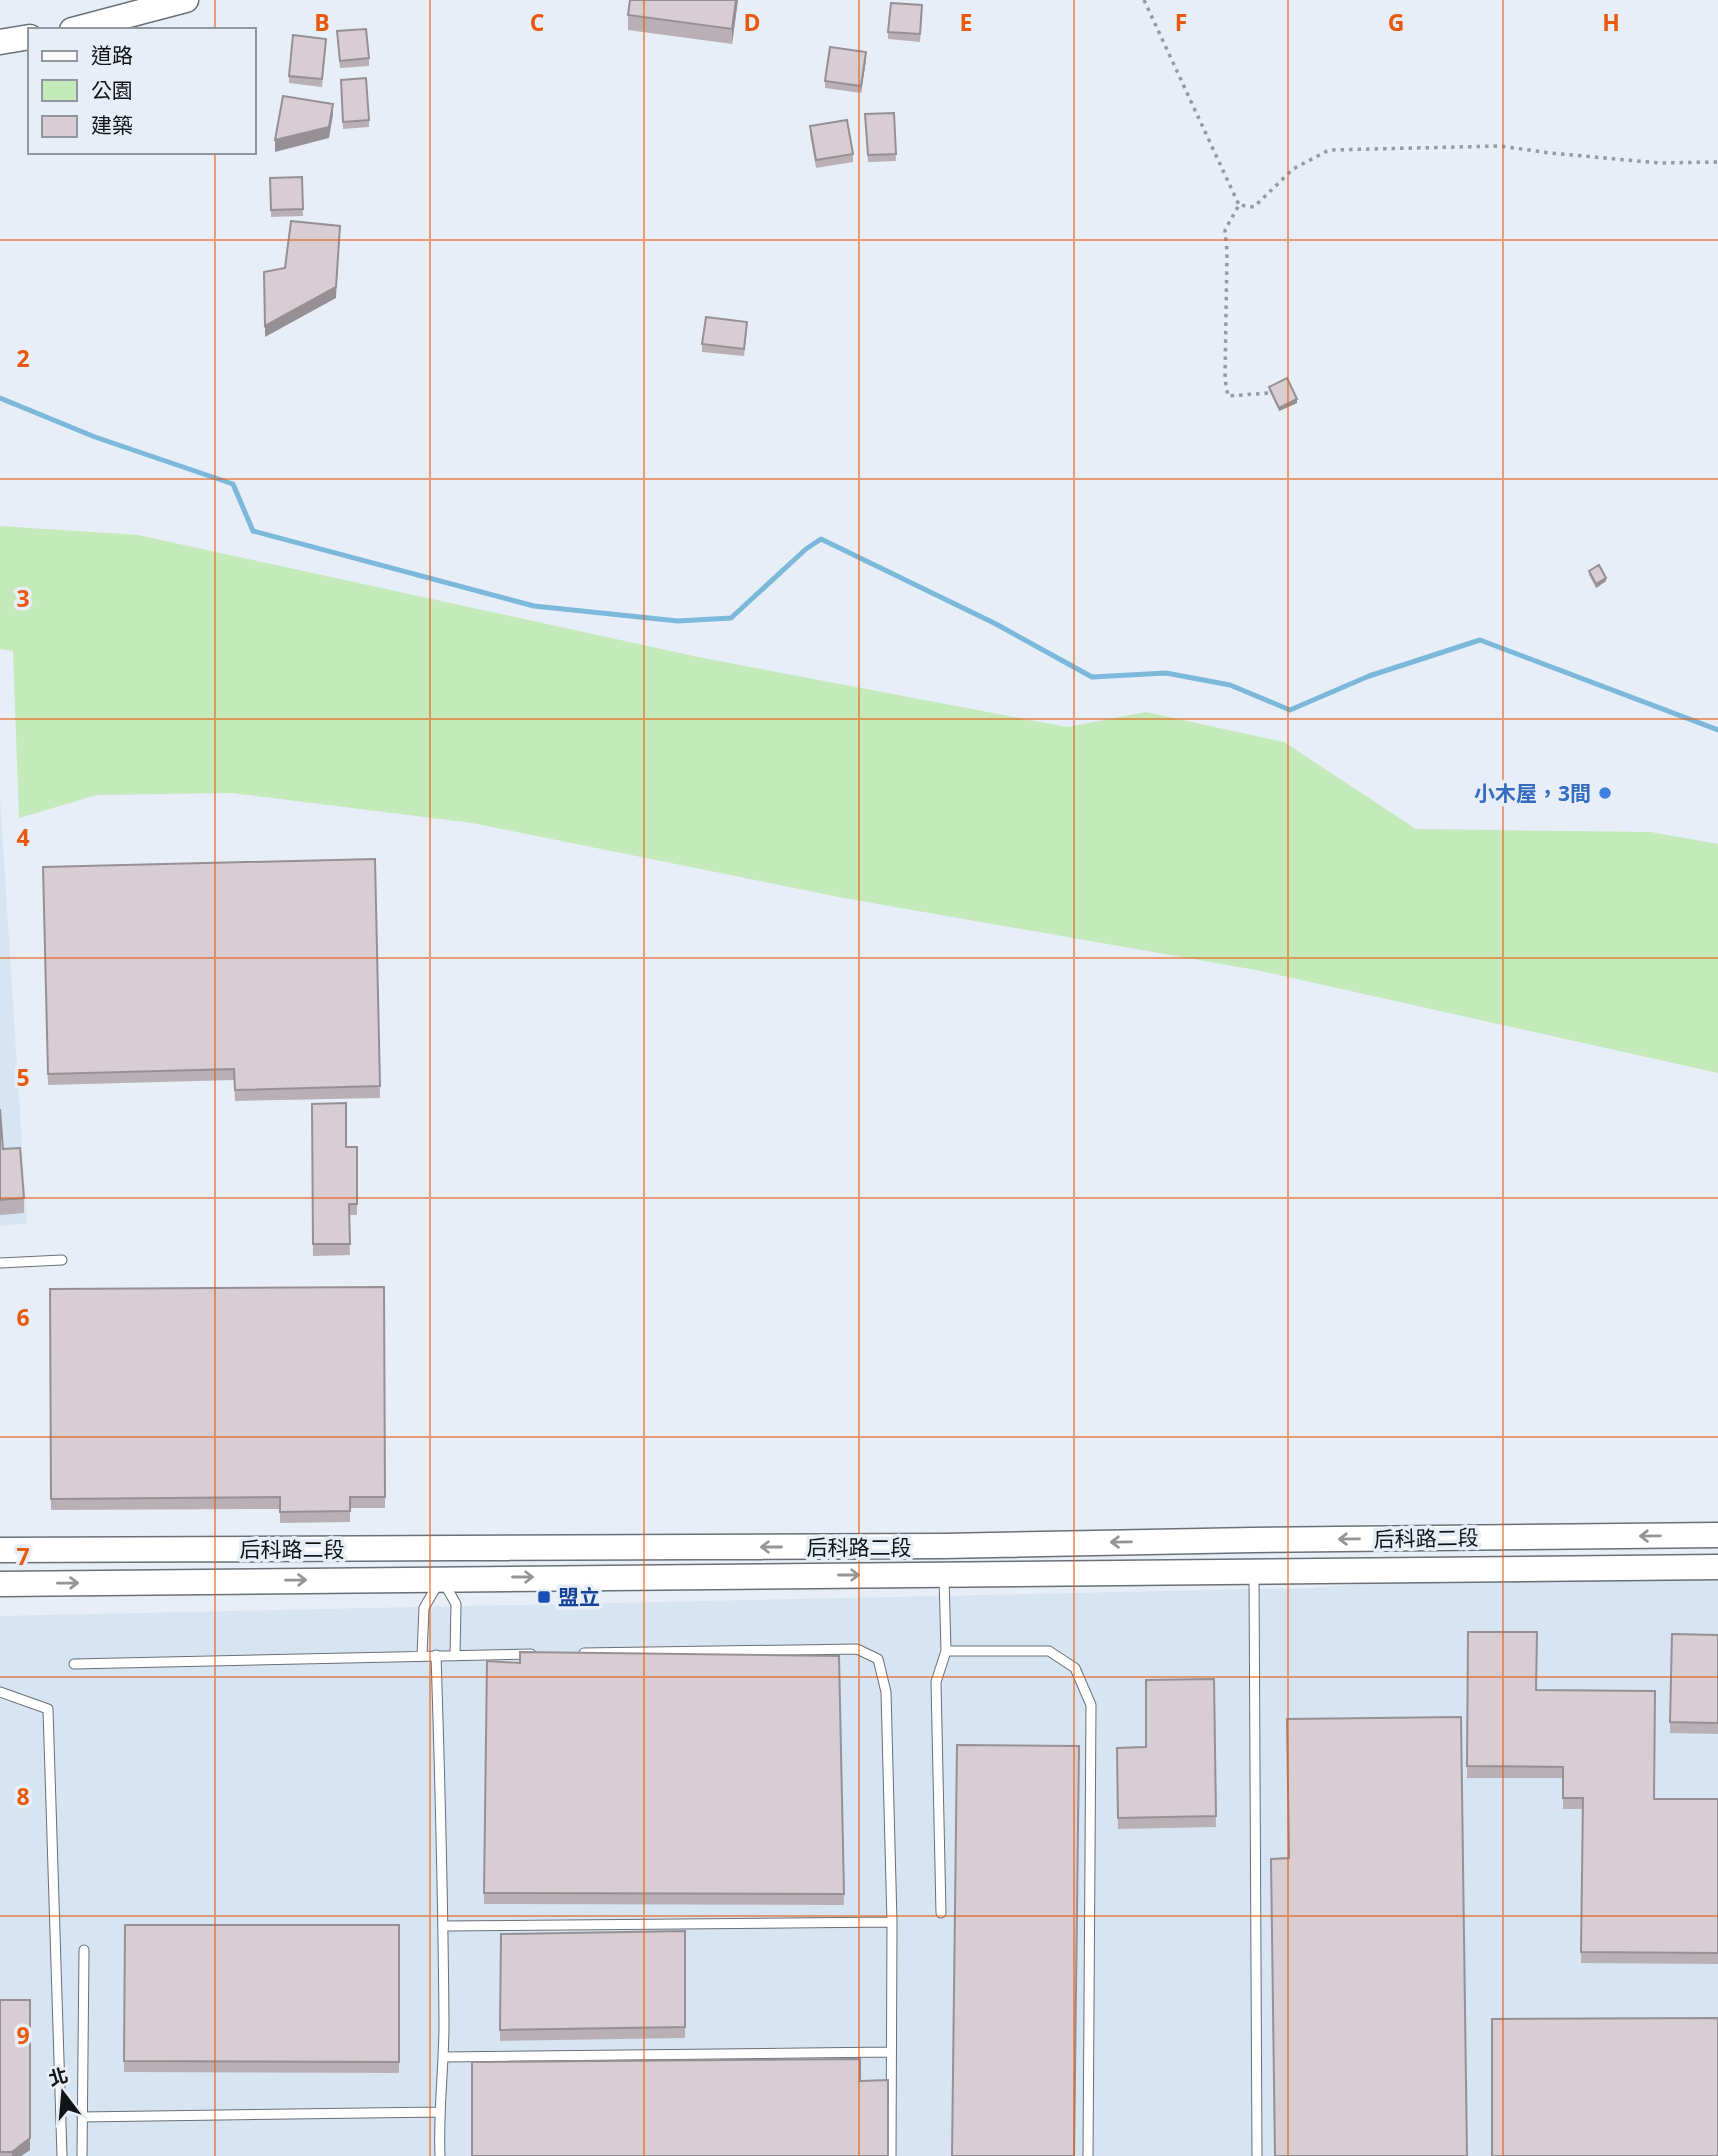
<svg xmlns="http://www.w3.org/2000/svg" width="1718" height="2156" font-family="'Open Sans','Noto Sans TC',sans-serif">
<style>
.built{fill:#d7e4f2}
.green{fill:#c4e9bb}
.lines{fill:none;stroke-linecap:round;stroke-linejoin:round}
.stream{stroke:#7cb8da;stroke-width:5}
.lane-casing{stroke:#697077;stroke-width:11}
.secondary-casing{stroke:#697077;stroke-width:27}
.path{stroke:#949aa0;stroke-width:3.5;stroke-dasharray:3.5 5;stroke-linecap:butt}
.lane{stroke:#fff;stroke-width:9}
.secondary{stroke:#fff;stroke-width:24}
.wall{fill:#b9b0b5}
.shaded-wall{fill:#969094}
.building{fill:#d7cdd3;stroke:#969094;stroke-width:2}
.oneway{stroke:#949597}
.grid{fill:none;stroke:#e8590c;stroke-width:2;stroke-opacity:0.55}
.shop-dot{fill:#3f7fe0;stroke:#e7eef7;stroke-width:2.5}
.transit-dot{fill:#1a4fb4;stroke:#e7eef7;stroke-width:2.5}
.labels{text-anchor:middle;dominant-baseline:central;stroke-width:7;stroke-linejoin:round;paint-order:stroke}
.shop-label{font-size:21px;font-weight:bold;fill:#366cbe;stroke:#e7eef7;text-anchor:end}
.street-label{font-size:21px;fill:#121417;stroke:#e7eef7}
.transit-label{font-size:21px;font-weight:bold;fill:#164399;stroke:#e7eef7;text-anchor:start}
.grid-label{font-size:23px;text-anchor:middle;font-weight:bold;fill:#e8590c;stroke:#e7eef7;stroke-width:7;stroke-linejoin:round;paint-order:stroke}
</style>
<rect width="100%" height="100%" fill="#e7eef7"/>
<!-- built -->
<path class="built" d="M 0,798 L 27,1223 L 0,1226 Z
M 1718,1560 L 1718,2156 L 0,2156 L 0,1616 L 1308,1588 Z"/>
<!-- green -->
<path class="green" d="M 0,526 L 138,535 L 698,657 L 1067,727 L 1146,712 L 1284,742 L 1416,829 L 1651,832 L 1718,844 L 1718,1073 L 1256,970 L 844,898 L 472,823 L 232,793 L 97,795 L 19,818 L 13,651 L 0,649 Z"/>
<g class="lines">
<!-- stream -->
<path class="stream" d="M 0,398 L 95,437 L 233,484 L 253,531 L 534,606 L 678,621 L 731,618 L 806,549 L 821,539 L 996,624 L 1092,677 L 1166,673 L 1230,685 L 1290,710 L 1369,676 L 1480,640 L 1718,730"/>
<!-- lane casing -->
<g class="lane-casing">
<path id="lane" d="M 0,1263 L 62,1260
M 1254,1575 L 1257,2156
M 444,1583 L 456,1604 L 455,1656
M 946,1651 L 1049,1651 L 1075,1668 L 1091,1705 L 1088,2156
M 584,1653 L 857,1649 L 878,1659 L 886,1692 L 892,1922 L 891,2156
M 422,1655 L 424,1608 L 439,1582
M 436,1655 C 440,1778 443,1900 444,2023 C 444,2068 438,2111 440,2156
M 74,1664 L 531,1654
M 0,1692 L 48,1709 L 62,2156
M 941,1913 L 936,1682 L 946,1651 L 944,1576
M 443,1926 L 892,1922
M 444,2057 L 891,2052
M 82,2117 L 439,2112
M 82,2156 L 84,1950"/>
</g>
<!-- secondary casing -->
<g class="secondary-casing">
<path id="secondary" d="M 72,30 L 186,0
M 0,42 L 30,37
M 0,1550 L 943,1546 L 1253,1540 L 1718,1535
M 0,1584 L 1718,1567"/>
</g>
<!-- path -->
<path class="path" d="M 1144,0 L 1239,205
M 1268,393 L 1228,396 L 1225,379 L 1227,251 L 1225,230 L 1239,205 L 1254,207 L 1293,169 L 1329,150 L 1500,146 L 1550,153 L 1660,163 L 1718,162"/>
<!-- lane -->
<use href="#lane" class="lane"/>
<!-- secondary -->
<use href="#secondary" class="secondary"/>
</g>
<!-- wall -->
<path class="wall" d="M 738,0 L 732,44 L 628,30 L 628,15 Z
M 922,13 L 920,42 L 888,39 L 888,32 Z
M 337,31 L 369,58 L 369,66 L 340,68 Z
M 326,46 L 322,87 L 289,83 L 289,76 Z
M 866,60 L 861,93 L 825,88 L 825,81 Z
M 341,88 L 369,120 L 369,127 L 343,129 Z
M 894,113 L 896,161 L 868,162 L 865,114 Z
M 810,126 L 853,154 L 853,162 L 816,168 L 810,134 Z
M 302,177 L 303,216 L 271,217 L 270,178 Z
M 747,329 L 744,356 L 702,352 L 702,344 Z
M 1269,387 L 1297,403 L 1279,411 L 1269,390 Z
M 1589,571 L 1606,581 L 1596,588 L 1589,575 Z
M 375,859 L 380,1098 L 235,1101 L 234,1080 L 48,1085 L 43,867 Z
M 312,1104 L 346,1147 L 357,1147 L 357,1215 L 349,1215 L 350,1255 L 313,1256 Z
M 0,1109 L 3,1149 L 24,1198 L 24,1213 L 0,1215 Z
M 384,1287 L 385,1508 L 350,1508 L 350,1522 L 280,1523 L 280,1509 L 51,1510 L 50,1289 Z
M 1468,1632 L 1536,1690 L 1654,1799 L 1718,1799 L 1718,1964 L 1581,1963 L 1583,1809 L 1563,1809 L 1563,1778 L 1467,1778 Z
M 1672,1634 L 1718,1635 L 1718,1734 L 1670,1733 Z
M 839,1656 L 844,1905 L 484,1904 L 487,1661 L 520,1663 Z
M 1214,1679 L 1216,1827 L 1118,1829 L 1117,1748 L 1146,1747 Z
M 125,1925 L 399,1925 L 399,2073 L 124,2072 Z
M 685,1931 L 685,2038 L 500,2041 L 501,1934 Z
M 0,2000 L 30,2150 L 21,2156 L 0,2156 Z"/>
<!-- shaded-wall -->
<path class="shaded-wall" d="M 736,0 L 738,0 L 732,44 L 732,29 Z
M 866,52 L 866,60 L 861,93 L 861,86 Z
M 333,104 L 333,115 L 329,138 L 275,152 L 275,140 Z
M 340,226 L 336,298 L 265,337 L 265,326 Z
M 1297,399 L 1297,403 L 1279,411 L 1279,408 Z
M 1606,578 L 1606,581 L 1596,588 L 1596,584 Z
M 30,2138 L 30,2150 L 21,2156 L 12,2156 L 12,2152 Z"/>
<!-- building -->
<path class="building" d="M 630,0 L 736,0 L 732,29 L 628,15 Z
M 891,3 L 922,5 L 920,34 L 888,32 Z
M 366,29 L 369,58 L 340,61 L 337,31 Z
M 293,35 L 326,39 L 322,79 L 289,76 Z
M 830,47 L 866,52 L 861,86 L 825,81 Z
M 366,78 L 369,120 L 343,122 L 341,80 Z
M 283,96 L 333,104 L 329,127 L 275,140 Z
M 894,113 L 896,154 L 868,155 L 865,114 Z
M 847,120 L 853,154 L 816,160 L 810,126 Z
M 302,177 L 303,209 L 271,210 L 270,178 Z
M 291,221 L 340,226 L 336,287 L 265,326 L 264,272 L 285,268 Z
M 706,317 L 747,322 L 744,349 L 702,344 Z
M 1287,378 L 1297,399 L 1279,408 L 1269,387 Z
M 1599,565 L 1606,578 L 1596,584 L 1589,571 Z
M 375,859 L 380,1086 L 235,1090 L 234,1069 L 48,1074 L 43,867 Z
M 346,1103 L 346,1147 L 357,1147 L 357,1204 L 349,1204 L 350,1244 L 313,1244 L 312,1104 Z
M 0,1109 L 3,1149 L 20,1148 L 24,1198 L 0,1200 Z
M 384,1287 L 385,1497 L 350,1497 L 350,1511 L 280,1512 L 280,1497 L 51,1499 L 50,1289 Z
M 1468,1632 L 1537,1632 L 1536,1690 L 1655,1691 L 1654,1799 L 1718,1799 L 1718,1953 L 1581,1952 L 1583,1798 L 1563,1798 L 1563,1767 L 1467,1766 Z
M 1672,1634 L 1718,1635 L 1718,1723 L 1670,1722 Z
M 520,1652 L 839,1656 L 844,1894 L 484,1893 L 487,1661 L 520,1663 Z
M 1214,1679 L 1216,1816 L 1118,1818 L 1117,1748 L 1146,1747 L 1146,1680 Z
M 1461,1717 L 1467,2156 L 1275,2156 L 1271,1859 L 1289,1858 L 1287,1719 Z
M 957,1745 L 1079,1746 L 1074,2156 L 952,2156 Z
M 125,1925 L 399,1925 L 399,2062 L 124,2061 Z
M 685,1931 L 685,2027 L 500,2030 L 501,1934 Z
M 0,2000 L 30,2000 L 30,2138 L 12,2152 L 0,2152 Z
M 1718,2018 L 1718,2156 L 1492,2156 L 1492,2019 Z
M 860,2059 L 860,2081 L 888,2080 L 888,2156 L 472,2156 L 472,2062 Z"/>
<!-- one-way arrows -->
<defs><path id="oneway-shaft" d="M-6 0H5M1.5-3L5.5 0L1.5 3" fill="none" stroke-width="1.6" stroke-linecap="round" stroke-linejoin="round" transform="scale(1.75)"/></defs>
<g class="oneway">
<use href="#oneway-shaft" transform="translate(1650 1536) rotate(179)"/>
<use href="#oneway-shaft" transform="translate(1349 1539) rotate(179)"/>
<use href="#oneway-shaft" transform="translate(1121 1542) rotate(179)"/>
<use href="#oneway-shaft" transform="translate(771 1547) rotate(180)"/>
<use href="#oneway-shaft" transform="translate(849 1575)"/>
<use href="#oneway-shaft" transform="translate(523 1577)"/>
<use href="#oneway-shaft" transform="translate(296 1580) rotate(-1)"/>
<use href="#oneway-shaft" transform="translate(68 1583) rotate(-1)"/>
</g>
<!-- grid -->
<path class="grid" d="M 215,0 L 215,30M 430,0 L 430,2156M 644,0 L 644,2156M 859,0 L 859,2156M 1074,0 L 1074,2156M 1288,0 L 1288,2156M 1503,0 L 1503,2156M 215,152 L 215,2156M 0,240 L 1718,240M 0,479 L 1718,479M 0,719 L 1718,719M 0,958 L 1718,958M 0,1198 L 1718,1198M 0,1437 L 1718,1437M 0,1677 L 1718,1677M 0,1916 L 1718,1916"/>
<!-- markers -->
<circle class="shop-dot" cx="1605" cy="793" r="7"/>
<rect class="transit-dot" x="537" y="1590" width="14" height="14" rx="3.5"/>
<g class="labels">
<!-- shop labels -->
<g class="shop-label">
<text x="1591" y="793">小木屋，3間</text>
</g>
<!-- street labels -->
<g class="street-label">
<text transform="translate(1426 1538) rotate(-1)">后科路二段</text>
<text x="859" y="1547">后科路二段</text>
<text x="292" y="1549">后科路二段</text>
</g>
<!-- transit labels -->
<g class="transit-label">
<text x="558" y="1597">盟立</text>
</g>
</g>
<g class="grid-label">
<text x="322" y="31">B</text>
<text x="537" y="31">C</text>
<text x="752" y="31">D</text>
<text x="966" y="31">E</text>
<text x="1181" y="31">F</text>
<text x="1396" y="31">G</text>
<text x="1611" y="31">H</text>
<text x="23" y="367">2</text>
<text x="23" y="607">3</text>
<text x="23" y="846">4</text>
<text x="23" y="1086">5</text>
<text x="23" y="1326">6</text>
<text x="23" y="1565">7</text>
<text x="23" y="1805">8</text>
<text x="23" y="2044">9</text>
</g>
<!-- legend -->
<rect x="28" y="28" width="228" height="126" fill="#e7eef7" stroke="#92979d" stroke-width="2"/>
<rect x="42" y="51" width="35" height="10" fill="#ffffff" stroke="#92979d" stroke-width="2"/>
<text x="91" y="63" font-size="21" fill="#121417">道路</text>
<rect x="42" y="80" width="35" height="21" fill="#c4e9bb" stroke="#92979d" stroke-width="2"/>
<text x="91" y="98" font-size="21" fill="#121417">公園</text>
<rect x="42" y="116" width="35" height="21" fill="#d7cdd3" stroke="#92979d" stroke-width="2"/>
<text x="91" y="133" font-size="21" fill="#121417">建築</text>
<!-- north arrow -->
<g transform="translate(63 2093) rotate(344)" stroke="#e7eef7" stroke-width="5" paint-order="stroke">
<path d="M0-5L12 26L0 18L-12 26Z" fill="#121417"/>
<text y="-10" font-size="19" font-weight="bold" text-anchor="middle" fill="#121417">北</text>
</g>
</svg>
